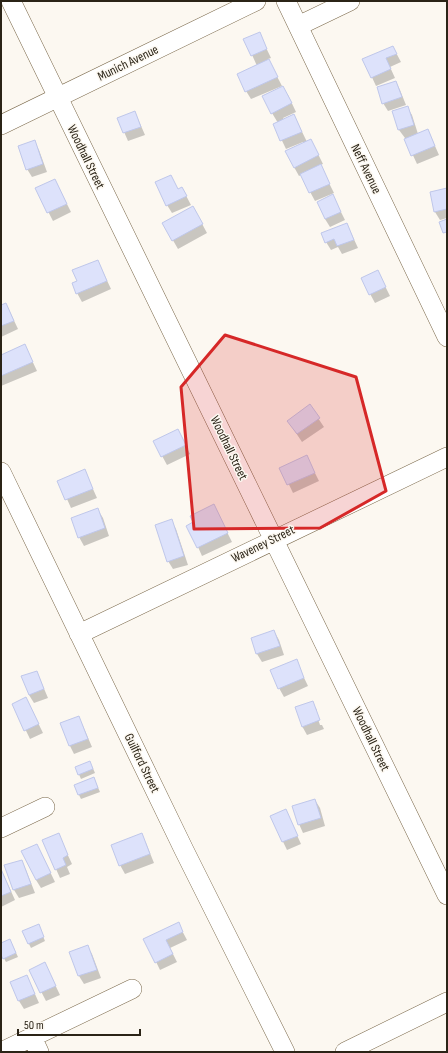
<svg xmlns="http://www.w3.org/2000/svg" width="448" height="1053" font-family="'Sofia Sans Condensed',sans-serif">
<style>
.shadow{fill:#0003}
.building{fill:#dde2fb;stroke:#bfc7ea}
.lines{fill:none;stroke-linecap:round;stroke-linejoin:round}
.minor-casing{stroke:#7b694b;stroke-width:20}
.minor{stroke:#fff;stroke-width:19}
.marked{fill:#d62828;fill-opacity:0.2;stroke:#d62828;stroke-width:3;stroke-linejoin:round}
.labels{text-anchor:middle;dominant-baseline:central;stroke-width:3;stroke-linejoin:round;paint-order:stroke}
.street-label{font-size:13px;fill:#2b2417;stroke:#fcf8f1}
</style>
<rect width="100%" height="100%" fill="#fcf8f1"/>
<!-- shadow -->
<path class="shadow" d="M 259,33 L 271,58 L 268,59 L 282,86 L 251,99 L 246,91 L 257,66 L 245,39 Z
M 393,47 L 401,62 L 390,67 L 395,78 L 376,86 L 364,60 Z
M 396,82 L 400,90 L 406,105 L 388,111 L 383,103 Z
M 288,95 L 296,112 L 283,118 L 284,120 L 294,115 L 307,142 L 311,140 L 323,164 L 320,165 L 334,193 L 315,201 L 301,175 L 299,176 L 294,167 L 304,143 L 303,142 L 286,149 L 274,124 L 278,123 L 272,113 Z
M 407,107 L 412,115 L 418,134 L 428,130 L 439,155 L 417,164 L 405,138 L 399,130 L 393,112 Z
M 135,112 L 145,135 L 128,141 L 118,118 Z
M 34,141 L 39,150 L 47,172 L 32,177 L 27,169 Z
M 171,176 L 178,190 L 182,188 L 191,205 L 172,213 L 167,205 Z
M 36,188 L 59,188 L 71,212 L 53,221 Z
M 447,189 L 447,218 L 440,220 L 435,212 Z
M 333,196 L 345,220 L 330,227 L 325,219 Z
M 193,207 L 207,233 L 178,249 L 163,223 Z
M 347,224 L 358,248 L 342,254 L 338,247 L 331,250 L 326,242 Z
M 98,261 L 111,289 L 82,302 L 77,293 L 78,282 Z
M 362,279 L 382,280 L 390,296 L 375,303 Z
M 1,306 L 10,312 L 18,329 L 1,337 Z
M 29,354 L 37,371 L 1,386 L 1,356 Z
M 310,406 L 324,427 L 302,442 L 288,421 Z
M 178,430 L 190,454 L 167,465 L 154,441 Z
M 311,465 L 319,481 L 293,493 L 281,468 Z
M 85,471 L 97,498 L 71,508 L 59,481 Z
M 98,510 L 103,518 L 109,536 L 84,546 L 79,537 Z
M 218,514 L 232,542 L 202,556 L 198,547 L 194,523 Z
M 171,520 L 176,529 L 188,565 L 173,569 L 168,561 Z
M 274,631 L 279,640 L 284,655 L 262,662 L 257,654 L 252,639 Z
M 296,661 L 308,686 L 284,697 L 279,688 Z
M 37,672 L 48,698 L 34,703 L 29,695 L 23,677 Z
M 26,698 L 43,733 L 30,739 L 13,704 Z
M 312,702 L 317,710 L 315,710 L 320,725 L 322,725 L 324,729 L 307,735 L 302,726 Z
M 78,717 L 83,726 L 92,747 L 74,754 L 70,746 Z
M 92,766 L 95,773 L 81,779 L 76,768 Z
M 94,778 L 100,792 L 81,799 L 79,795 Z
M 315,800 L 320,808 L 325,826 L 303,833 L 299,824 Z
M 286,811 L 301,844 L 287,850 L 271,817 Z
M 58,834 L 72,864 L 67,867 L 70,874 L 60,878 L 56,869 Z
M 141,835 L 146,843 L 154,863 L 125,874 L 120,865 Z
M 41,853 L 55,882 L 41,888 L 36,880 Z
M 21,861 L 26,870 L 35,893 L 19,898 L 14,890 L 5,866 Z
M 1,869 L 15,900 L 1,907 Z
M 178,923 L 187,940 L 170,948 L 177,962 L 160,970 L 145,939 Z
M 40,929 L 45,941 L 31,948 L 23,932 Z
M 1,944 L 12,944 L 18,957 L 6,962 L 1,953 Z
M 87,946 L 92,954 L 101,978 L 84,984 L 79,976 L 71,952 Z
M 30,970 L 49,972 L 60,995 L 46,1001 Z
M 27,976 L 39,1003 L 24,1009 L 19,1001 Z"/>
<!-- building -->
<path class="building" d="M 260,32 L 267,49 L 251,56 L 243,39 Z
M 393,46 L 397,54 L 386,58 L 391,69 L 371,78 L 362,59 Z
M 269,59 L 278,77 L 245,92 L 237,74 Z
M 396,81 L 402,97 L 382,104 L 377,87 Z
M 283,86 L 292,103 L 271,114 L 262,96 Z
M 408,106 L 414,125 L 398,130 L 392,111 Z
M 135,111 L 141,127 L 123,133 L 117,118 Z
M 294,114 L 302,132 L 280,141 L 273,124 Z
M 428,129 L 435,146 L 411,156 L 404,139 Z
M 311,139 L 319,155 L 294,168 L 285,151 Z
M 35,140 L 43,164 L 26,170 L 18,146 Z
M 321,164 L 330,184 L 309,193 L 300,174 Z
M 171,175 L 178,189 L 182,187 L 187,196 L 166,206 L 155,182 Z
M 55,179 L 67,204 L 47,213 L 35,188 Z
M 447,188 L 447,209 L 434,212 L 430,192 Z
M 333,194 L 341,212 L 325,219 L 317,202 Z
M 193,206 L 203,224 L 172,241 L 162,223 Z
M 447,219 L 447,232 L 443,233 L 439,222 Z
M 347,223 L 354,240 L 337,246 L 334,239 L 325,243 L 321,233 Z
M 98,260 L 107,281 L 76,294 L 72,283 L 77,281 L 72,270 Z
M 378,270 L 386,287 L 369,295 L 361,278 Z
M 6,303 L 14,321 L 1,326 L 1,305 Z
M 25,344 L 33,362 L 1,376 L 1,355 Z
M 310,404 L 320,418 L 297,434 L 287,421 Z
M 178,429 L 186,445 L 161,457 L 153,441 Z
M 307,455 L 315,473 L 287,485 L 279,468 Z
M 85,469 L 93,489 L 65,500 L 57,481 Z
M 214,504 L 228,533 L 197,548 L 186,526 L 193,522 L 190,516 Z
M 98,508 L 105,528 L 78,538 L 71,518 Z
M 172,519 L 184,556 L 167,562 L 155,525 Z
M 274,630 L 280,646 L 256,654 L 251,638 Z
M 297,659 L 304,678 L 278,689 L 270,670 Z
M 37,671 L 44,689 L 29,695 L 21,676 Z
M 26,697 L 39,724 L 24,731 L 12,704 Z
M 313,701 L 320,720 L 302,727 L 295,707 Z
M 79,716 L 88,739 L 69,746 L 60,723 Z
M 90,761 L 93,769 L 78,775 L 75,767 Z
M 94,777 L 98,788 L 78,795 L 74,785 Z
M 315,799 L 321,818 L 298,825 L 292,806 Z
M 286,809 L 298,836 L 282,842 L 270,816 Z
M 59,833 L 68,855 L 63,858 L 66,865 L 55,870 L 42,840 Z
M 142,833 L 150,854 L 119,866 L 111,845 Z
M 37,844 L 51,873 L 36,880 L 21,851 Z
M 22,860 L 31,884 L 13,890 L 4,865 Z
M 1,869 L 11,892 L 1,896 Z
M 179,922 L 183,932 L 166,940 L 173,954 L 155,963 L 143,939 Z
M 39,924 L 44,937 L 28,944 L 22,931 Z
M 10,939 L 16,953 L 3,959 L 1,955 L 1,943 Z
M 88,945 L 97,970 L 78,976 L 69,952 Z
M 45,962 L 56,986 L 40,993 L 29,970 Z
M 27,975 L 35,994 L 18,1001 L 10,982 Z"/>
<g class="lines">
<!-- minor casing -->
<g class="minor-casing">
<path id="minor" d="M 11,1 L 447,895
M 286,1 L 447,337
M 298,26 L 350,1
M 1,125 L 256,1
M 1,472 L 184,850 L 285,1052
M 79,634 L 447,457
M 1,828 L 45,807
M 32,1037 L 39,1052
M 1,1052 L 132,989
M 345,1052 L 447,1002"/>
</g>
<!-- minor -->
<use href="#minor" class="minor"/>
</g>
<!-- marked area -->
<path class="marked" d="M 225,335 L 356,377 L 386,491 L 320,528 L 194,529 L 181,387 Z"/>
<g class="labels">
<!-- street labels -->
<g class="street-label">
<text transform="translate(128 63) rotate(-26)">Munich Avenue</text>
<text transform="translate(86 157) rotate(64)">Woodhall Street</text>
<text transform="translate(366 169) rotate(64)">Neff Avenue</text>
<text transform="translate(229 448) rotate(64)">Woodhall Street</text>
<text transform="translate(263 544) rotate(-26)">Waveney Street</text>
<text transform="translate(371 739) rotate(64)">Woodhall Street</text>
<text transform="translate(142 763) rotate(64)">Guilford Street</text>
</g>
</g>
<!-- border -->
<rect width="448" height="1053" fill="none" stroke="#2b2417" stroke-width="4"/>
<!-- scale -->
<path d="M18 1029v6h122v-6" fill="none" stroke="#2b2417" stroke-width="2"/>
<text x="24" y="1029" font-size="12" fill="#2b2417" stroke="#fcf8f1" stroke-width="3" paint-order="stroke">50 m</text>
</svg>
